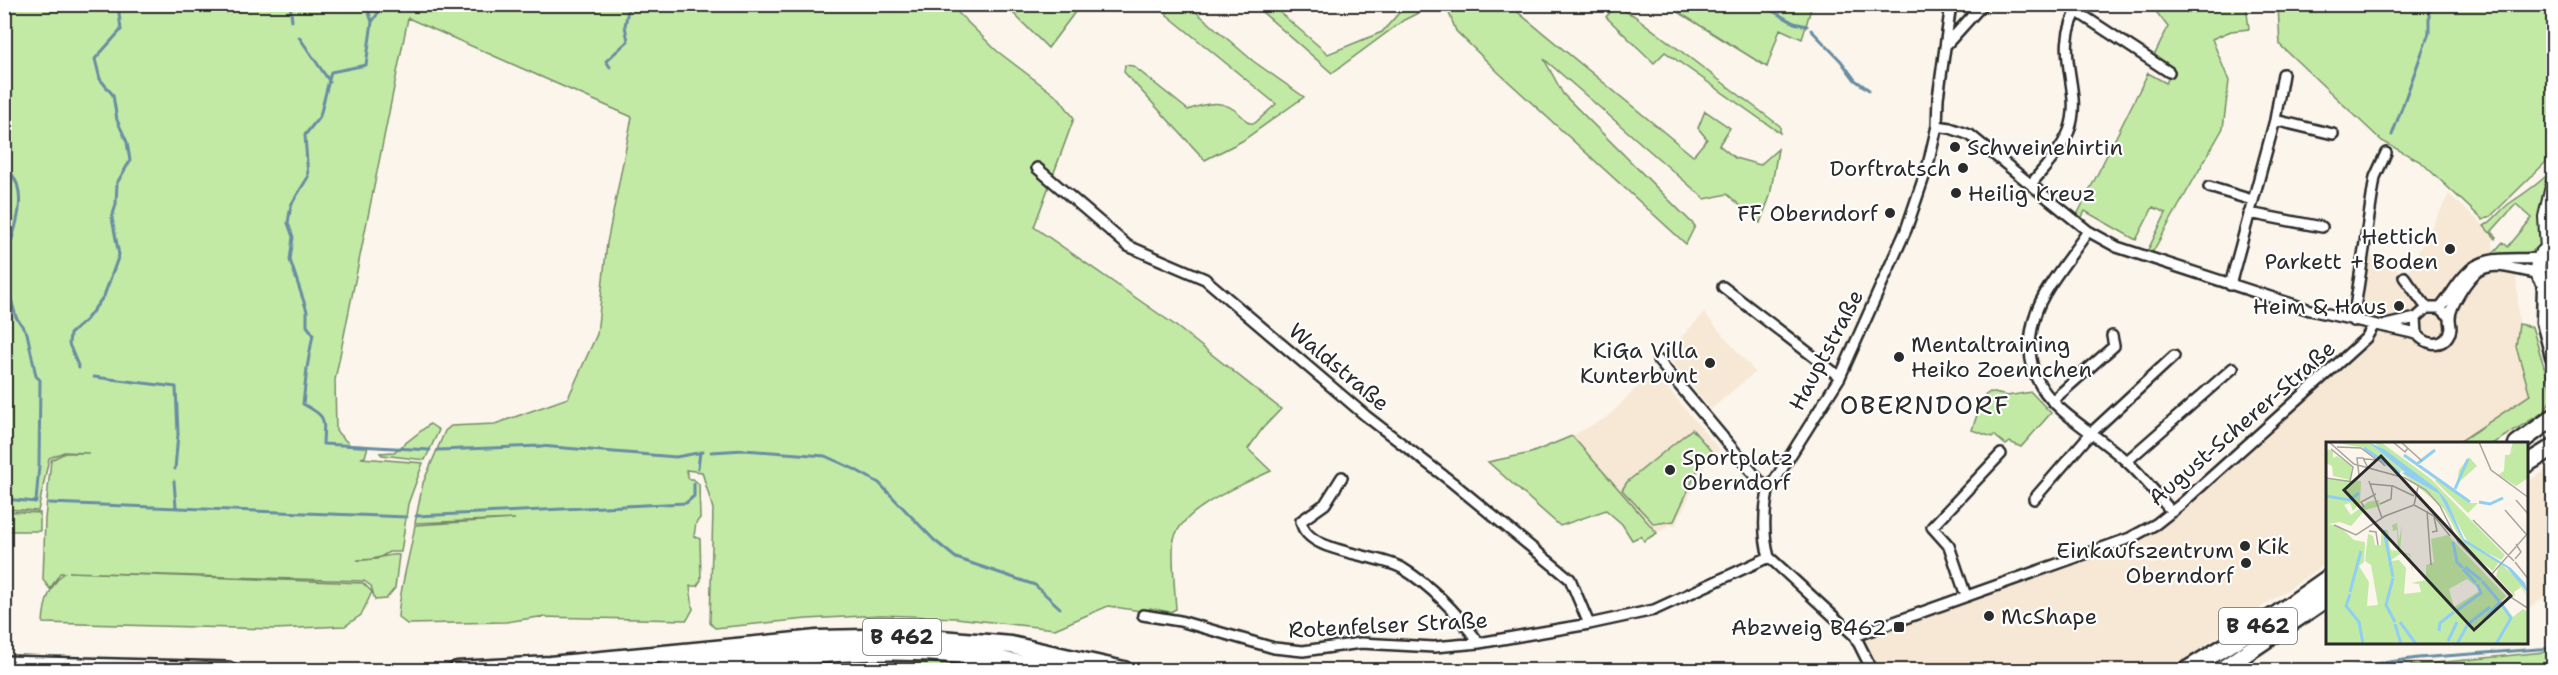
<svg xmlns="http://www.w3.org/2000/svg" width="2558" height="675" font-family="'Shantell Sans',sans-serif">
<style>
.built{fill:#f6e8d4}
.green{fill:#c2eaa5;stroke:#768a68;stroke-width:1.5}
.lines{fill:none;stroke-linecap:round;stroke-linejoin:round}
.stream{stroke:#688da2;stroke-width:3}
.minor-casing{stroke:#2b2b2b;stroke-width:14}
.secondary-casing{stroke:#2b2b2b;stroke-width:18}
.primary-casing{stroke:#2b2b2b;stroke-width:20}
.trunk-casing{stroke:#2b2b2b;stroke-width:21}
.minor{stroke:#fff;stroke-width:9}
.secondary{stroke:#fff;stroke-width:14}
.primary{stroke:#fff;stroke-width:15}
.trunk{stroke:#fff;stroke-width:16}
.poi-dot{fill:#2b2b2b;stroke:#fff;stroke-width:2}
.labels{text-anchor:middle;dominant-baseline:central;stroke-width:4.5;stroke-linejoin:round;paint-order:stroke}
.shield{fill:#fff;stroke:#6b6b6b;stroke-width:1.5}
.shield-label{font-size:21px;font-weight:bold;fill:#2b2b2b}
.poi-label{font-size:22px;fill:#2b2b2b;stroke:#fff;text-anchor:end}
.street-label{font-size:22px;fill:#2b2b2b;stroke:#fff}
.quarter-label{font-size:26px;letter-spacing:1.5px;fill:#2b2b2b;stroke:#fff}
.inset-river{fill:none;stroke:#91cff2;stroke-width:3}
.inset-road{fill:none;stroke:#a8a49e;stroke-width:1.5}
.view{fill:#2b2b2b;fill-opacity:0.15;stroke:#2b2b2b;stroke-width:3}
.inset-edge{fill:none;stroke:#2b2b2b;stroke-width:3}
</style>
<rect width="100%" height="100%" fill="#fbf5eb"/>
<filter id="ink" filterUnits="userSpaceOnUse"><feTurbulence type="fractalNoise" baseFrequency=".0167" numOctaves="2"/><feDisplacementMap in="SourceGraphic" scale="12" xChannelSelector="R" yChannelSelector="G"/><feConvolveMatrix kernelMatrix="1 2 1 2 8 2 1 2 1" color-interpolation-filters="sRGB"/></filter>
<g filter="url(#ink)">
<!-- built -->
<path class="built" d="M 2449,194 L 2484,226 L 2493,239 L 2494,270 L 2516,273 L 2519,324 L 2516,346 L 2530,395 L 2456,444 L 2327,444 L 2327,563 L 2183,660 L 2163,670 L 1875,670 L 1857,631 L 2129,532 L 2158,516 L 2359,338 L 2361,333 L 2358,330 L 2346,327 L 2358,252 L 2366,254 L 2407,274 Z
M 1704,313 L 1755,372 L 1711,409 L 1666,354 Z
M 1653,371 L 1720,450 L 1706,462 L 1675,526 L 1670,525 L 1657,533 L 1572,436 L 1609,416 Z
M 2553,466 L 2553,592 L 2527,609 L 2527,482 Z"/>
<!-- green -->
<path class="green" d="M 5,5 L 950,5 L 997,51 L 1060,99 L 1074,118 L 1034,227 L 1172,323 L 1281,409 L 1262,429 L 1248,449 L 1271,471 C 1244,484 1182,508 1174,539 C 1171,551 1175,594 1176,609 L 1170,612 L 1150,608 L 1147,612 L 1108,606 L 1055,629 L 956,618 L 881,615 L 807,619 L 715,628 L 710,623 L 713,509 L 702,472 L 686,470 L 689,479 L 693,479 L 699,484 L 700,518 L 696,523 L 694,536 L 700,539 L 701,580 L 697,586 L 690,586 L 693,609 L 687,620 L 539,617 L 506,622 L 407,624 L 398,617 C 400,586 410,556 415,525 L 515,519 L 415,523 L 423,483 L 445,431 L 451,426 L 495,424 L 568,398 L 597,334 L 607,243 L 632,117 L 408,18 L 335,380 L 336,431 L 350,445 L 368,446 L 365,457 L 361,458 L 423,463 L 408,504 L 401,552 L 389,552 L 377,559 L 357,560 C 374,562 385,553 399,555 L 395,588 L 386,599 L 375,600 L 371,586 L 364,581 L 69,572 L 363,583 L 372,592 L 361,615 L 345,626 L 274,629 L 43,623 C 44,603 49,586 64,573 L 60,573 L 50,589 L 43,580 L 45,519 L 51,460 L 65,453 L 89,453 L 64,452 L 49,458 L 38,511 L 5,509 Z
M 1005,5 L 1067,5 L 1075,12 L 1048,48 Z
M 1167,5 L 1188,5 L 1253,61 L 1304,97 L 1242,141 L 1205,160 L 1124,72 L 1125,65 L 1133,66 L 1188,110 C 1216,99 1229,101 1249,123 L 1255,123 L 1276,104 L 1167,15 Z
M 1254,5 L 1271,5 L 1328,54 L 1382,32 L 1406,5 L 1429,5 L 1428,8 L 1404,20 L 1332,73 Z
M 1446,5 L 1509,5 L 1693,156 L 1707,139 L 1698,128 L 1705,111 L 1730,128 L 1719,145 L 1735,158 L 1760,165 L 1778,149 L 1770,196 L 1760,223 L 1727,194 L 1705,199 L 1544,59 L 1563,94 L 1695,226 L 1686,244 L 1499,73 L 1456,31 Z
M 1667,5 L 1812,5 L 1802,39 L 1780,29 L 1767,67 Z
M 2151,5 L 2246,5 L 2249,29 L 2231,31 L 2212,39 L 2229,81 L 2223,128 L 2152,253 L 2147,252 L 2166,213 L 2153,207 L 2136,240 L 2085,211 L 2081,219 L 2077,215 L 2148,73 L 2166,83 L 2172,71 L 2153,58 L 2168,27 Z
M 2278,5 L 2553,5 L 2553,155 L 2491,216 L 2483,220 L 2421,162 L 2382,141 L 2280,45 Z
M 1615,7 L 1633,15 L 1780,126 L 1780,133 L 1665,52 L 1654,63 L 1606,17 Z
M 2545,177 L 2548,179 L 2541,212 L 2542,242 C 2530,259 2513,256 2493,258 L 2493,253 L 2503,242 L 2508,247 L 2532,218 L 2516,204 L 2491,232 L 2496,237 L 2495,239 L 2484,226 C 2495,220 2500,210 2510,203 C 2522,195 2534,187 2545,177 Z
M 2519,324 L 2532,327 L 2553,396 L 2544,412 L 2492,444 L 2456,444 L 2530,395 L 2516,346 Z
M 1990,392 L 2007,396 L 2031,392 L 2051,413 L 2021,447 L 2010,442 L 2006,445 L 1994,435 L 1992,437 L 1972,430 L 1983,397 Z
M 430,424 L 439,430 L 425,460 L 382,455 L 380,453 L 394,452 Z
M 1692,429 L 1711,451 L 1703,458 L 1674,521 L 1654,524 L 1622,490 L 1627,482 Z
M 1572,436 L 1657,533 L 1644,541 L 1641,536 L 1632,540 L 1622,524 L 1606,510 L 1560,526 L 1488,462 L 1531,453 Z
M 4,511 L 40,513 L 40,531 L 5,531 Z
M 2553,651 L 2553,670 L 2367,670 Z
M 875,659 L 991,666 L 1022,670 L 812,670 L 856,667 Z"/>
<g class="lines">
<!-- stream -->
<path class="stream" d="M 290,4 L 292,21
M 366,4 L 372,22 L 366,65 L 331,72 L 320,116 L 305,135 L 308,177 L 291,205 L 288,223 L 293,237 L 290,260 L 307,311 L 307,326 L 313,334 L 307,368 L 303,404 C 327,417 324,417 323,444 L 430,450
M 1760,4 L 1794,23 L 1807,26
M 372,22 L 384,4
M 1811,30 L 1841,61 L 1855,80 L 1869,90
M 299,37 L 330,82
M 610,67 L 606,61 L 628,41 L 625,26 L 629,4
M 2392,135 L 2429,33 L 2429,4
M 4,264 C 12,237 31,195 10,172
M 4,275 L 16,317 L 27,333 L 36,376 L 40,380 L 39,466 L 36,502
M 79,368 L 69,344 L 70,334 L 86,320 L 104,296 L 119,255 L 112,218 L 116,204 L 117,183 L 130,161 L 127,142 L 117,120 L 113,95 L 100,79 L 95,59 L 121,30 L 118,4
M 94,377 L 176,387 L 178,434 L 175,469
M 438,450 L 540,446 L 676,457 L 703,452
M 711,452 L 744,450 L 825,456 L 854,469 L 879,483 L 934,540 L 956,558 L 1035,585 L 1060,608
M 698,468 L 700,452
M 174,481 L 176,507
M 4,499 L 36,502
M 49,503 L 407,517
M 416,516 L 686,503 L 694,496 L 694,484
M 2332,670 L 2418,658 L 2554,648"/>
<!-- minor casing -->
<g class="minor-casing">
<path id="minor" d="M 2076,11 L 2169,72
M 1946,45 L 1983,4
M 2275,120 L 2333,134
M 1937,126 L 1950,128 L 1970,135 L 2088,231 L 2117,247 L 2310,310 L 2417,334
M 1037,168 L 1128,246 L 1205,279 L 1366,416 L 1453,483 L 1570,579 L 1589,624
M 2031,184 C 2044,168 2061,151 2069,131 C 2085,88 2049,52 2081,4
M 2209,187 L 2252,200
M 2249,213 L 2322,227
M 2088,231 C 2073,254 2042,290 2035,316 C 2011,396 2077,416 2126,461 C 2143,476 2157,495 2172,512
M 2404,277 L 2427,308
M 2230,285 L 2275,120 L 2283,74
M 1723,287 L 1840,377
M 2440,308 C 2450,297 2456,284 2466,274 C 2484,253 2514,261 2539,258
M 2450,317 L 2440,308 L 2427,308 L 2416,318 L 2417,334 C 2425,344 2440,348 2448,336 C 2453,329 2450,325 2450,318 C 2450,305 2468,278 2478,271 C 2497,260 2517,271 2537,273
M 2353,321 L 2375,177 L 2386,153
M 2386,325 L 2416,318
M 1658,360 L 1768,491
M 2052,401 L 2114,346 L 2112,336
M 2127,461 L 2233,368
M 1342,477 L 1325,504 L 1301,521 C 1306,554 1376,553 1402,568 C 1433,587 1458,614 1479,643
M 2034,499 L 2091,433 L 2174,356
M 1966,596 L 1949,546 L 1932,527 L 2001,454
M 1143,615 L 1180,621 L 1274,648 L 1303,651 L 1361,643 L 1434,647 L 1479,643 L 1589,624 L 1654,610 L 1769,557
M 1855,636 L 2130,538 L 2156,524 L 2180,505 L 2344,358 L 2366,338 L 2374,325
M 1872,670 L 1855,636 L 1769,557 C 1763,536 1764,512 1768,491 L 1840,377 L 1906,230 L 1928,165 L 1937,126 L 1938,98 L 1951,4"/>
</g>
<!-- secondary casing -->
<g class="secondary-casing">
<path id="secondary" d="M 2554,246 C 2532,254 2532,281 2554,289
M 2548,249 L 2546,217 L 2554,182"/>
</g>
<!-- primary casing -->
<g class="primary-casing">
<path id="primary" d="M 4,664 L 228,670"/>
</g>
<!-- trunk casing -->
<g class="trunk-casing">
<path id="trunk" d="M 2546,286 L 2545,322 L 2554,356
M 2517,444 L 2554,417
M 2526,464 L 2554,447
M 457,670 L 550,665 L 817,639 L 917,637 L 1011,645 L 1124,670
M 665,670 C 747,662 832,649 915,652 C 964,653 1013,662 1060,670
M 2187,670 L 2276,615 L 2327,579
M 2221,670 L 2327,598"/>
</g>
<!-- minor -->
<use href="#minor" class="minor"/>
<!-- secondary -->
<use href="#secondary" class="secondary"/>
<!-- primary -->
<use href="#primary" class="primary"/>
<!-- trunk -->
<use href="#trunk" class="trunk"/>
</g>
</g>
<!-- markers -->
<g class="poi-dot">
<circle cx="1955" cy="147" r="6"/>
<circle cx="1963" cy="168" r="6"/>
<circle cx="1956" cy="193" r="6"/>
<circle cx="1890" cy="213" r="6"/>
<circle cx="2450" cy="249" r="6"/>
<circle cx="2399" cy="306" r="6"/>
<circle cx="1899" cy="357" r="6"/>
<circle cx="1710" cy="363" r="6"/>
<circle cx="1670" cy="470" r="6"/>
<circle cx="2245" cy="546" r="6"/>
<circle cx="2246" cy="563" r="6"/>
<circle cx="1989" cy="616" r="6"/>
<rect x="1893" y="621" width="12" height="12" rx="3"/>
</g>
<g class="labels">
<!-- shield labels -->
<g class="shield">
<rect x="2219" y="608" width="78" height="36" rx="4.5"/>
<rect x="863" y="619" width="78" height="36" rx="4.5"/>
</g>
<g class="shield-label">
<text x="2258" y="626">B 462</text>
<text x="902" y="637">B 462</text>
</g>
<!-- poi labels -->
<g class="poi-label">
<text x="1967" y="147" text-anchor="start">Schweinehirtin</text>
<text x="1951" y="168">Dorftratsch</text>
<text x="1968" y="193" text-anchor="start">Heilig Kreuz</text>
<text x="1878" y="213">FF Oberndorf</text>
<text x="2438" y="236">Hettich<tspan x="2438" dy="25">Parkett + Boden</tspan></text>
<text x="2387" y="306">Heim &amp; Haus</text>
<text x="1911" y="344" text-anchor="start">Mentaltraining<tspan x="1911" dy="25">Heiko Zoennchen</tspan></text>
<text x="1698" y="350">KiGa Villa<tspan x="1698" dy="25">Kunterbunt</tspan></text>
<text x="1682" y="457" text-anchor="start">Sportplatz<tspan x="1682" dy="25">Oberndorf</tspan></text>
<text x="2257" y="546" text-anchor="start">Kik</text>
<text x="2234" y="550">Einkaufszentrum<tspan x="2234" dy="25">Oberndorf</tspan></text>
<text x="2001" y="616" text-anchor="start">McShape</text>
<text x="1887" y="627">Abzweig B462</text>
</g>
<!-- street labels -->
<g class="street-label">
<text transform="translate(1826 350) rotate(-62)">Hauptstraße</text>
<text transform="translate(1339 367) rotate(40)">Waldstraße</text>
<text transform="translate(2242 423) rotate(-41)">August-Scherer-Straße</text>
<text transform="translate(1388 625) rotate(-3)">Rotenfelser Straße</text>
</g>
<!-- quarter labels -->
<g class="quarter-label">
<text x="1925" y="404">OBERNDORF</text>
</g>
</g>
<!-- overview -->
<g transform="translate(2326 442)">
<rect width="202" height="202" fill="#fbf5eb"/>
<path d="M 6,0 L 42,0 L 79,30 L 67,27 L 39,6 ZM 47,0 L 56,1 L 105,37 L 179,113 L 175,118 L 143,102 L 114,50 ZM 187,0 L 202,0 L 202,36 L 190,44 L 172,33 L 178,29 L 179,13 L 183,13 L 192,2 L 184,11 ZM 0,7 L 7,9 L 7,16 L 11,14 L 26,24 L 24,38 L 7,34 L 6,24 L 0,21 ZM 143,15 L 151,24 L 131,42 L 133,28 ZM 76,31 L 113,52 L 138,100 L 173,120 L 167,129 L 140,107 L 118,67 ZM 111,36 L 143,61 L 152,61 L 142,71 L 109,39 ZM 0,37 L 35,39 L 34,61 L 27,69 L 24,61 L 18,63 L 25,73 L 42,60 L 53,58 L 54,64 L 39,68 L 25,84 L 14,80 L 2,82 L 13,84 L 28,98 L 39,100 L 38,120 L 33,124 L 43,140 L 41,164 L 52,163 L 45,123 L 39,119 L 42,92 L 47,94 L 49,103 L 55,103 L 55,89 L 62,88 L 64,106 L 68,112 L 66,108 L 72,109 L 71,88 L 67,89 L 66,83 L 71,81 L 73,99 L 76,83 L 74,110 L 84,112 L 87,134 L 83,113 L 74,112 L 64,119 L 73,118 L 80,126 L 78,152 L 95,150 L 93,142 L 85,141 L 100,138 L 100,123 L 108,120 L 105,97 L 122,93 L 180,154 L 175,159 L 187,175 L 197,167 L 202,170 L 202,202 L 0,202 ZM 141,137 L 155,148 L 128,165 L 123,147 ZM 174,121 L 194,139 L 202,156 L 195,145 L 188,150 L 189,155 L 170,134 Z" fill="#c2eaa5" fill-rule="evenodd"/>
<path d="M 42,0 L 58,7 L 111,47 L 121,59 L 138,97 L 185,126 L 199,141 L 202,151 L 181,126 L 138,100 L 113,52 L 76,31 L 79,30 Z" fill="#91cff2"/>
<path class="inset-river" d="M 38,6 L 74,31M 78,13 L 144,60M 91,22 L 109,8M 129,47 L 142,17M 0,54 L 24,58 L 33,51M 153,60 L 164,62 L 177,56M 58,88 L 67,135M 127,100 L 131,120 L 137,126M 139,125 L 155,138M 137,127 L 150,141M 67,136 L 60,163 L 69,180M 156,139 L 173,159M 24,150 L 35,109M 24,152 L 20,164 L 33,180 L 37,202M 130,169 L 155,151 L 151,142M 157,179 L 174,160M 74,180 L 90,202M 69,182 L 75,202M 113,189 L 114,181 L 128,170M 122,199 L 131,180M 131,202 L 142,182 L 164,165M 170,202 L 185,176 L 174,160"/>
<path class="inset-road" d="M 3,0 L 28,22 L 79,36 L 100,48 L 114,64 L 132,100 L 165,133M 67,0 L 79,10 L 82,6M 75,0 L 96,19M 153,0 L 165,28 L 203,56M 11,5 L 35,6 L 51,18M 5,7 L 27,25 L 24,39M 38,17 L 53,18 L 59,24M 33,33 L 31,16 L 37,16 L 42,26M 0,36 L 27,40 L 32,36M 43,39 L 56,76M 45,42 L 67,44 L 88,54M 190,58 L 203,73M 54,62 L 65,57 L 66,43M 88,63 L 108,74 L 124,94M 88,63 L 92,45M 38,65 L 35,60 L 50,52M 179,68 L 200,92M 101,69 L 105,123M 147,78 L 188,119M 8,83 L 30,93 L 59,74 L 88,63M 43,89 L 50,90 L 52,103M 106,90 L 111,89 L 108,75M 189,117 L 195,110 L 190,102M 189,120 L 203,138M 165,133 L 203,90M 165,133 L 186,156 L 203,167"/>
<path class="view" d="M 55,14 L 185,154 L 148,188 L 18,48 Z"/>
<rect width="202" height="202" class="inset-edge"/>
</g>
<!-- margin -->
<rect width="2558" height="675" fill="none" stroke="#fff" stroke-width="24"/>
<rect x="12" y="12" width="2534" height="651" fill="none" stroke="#2b2b2b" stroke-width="2" filter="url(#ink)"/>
</svg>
